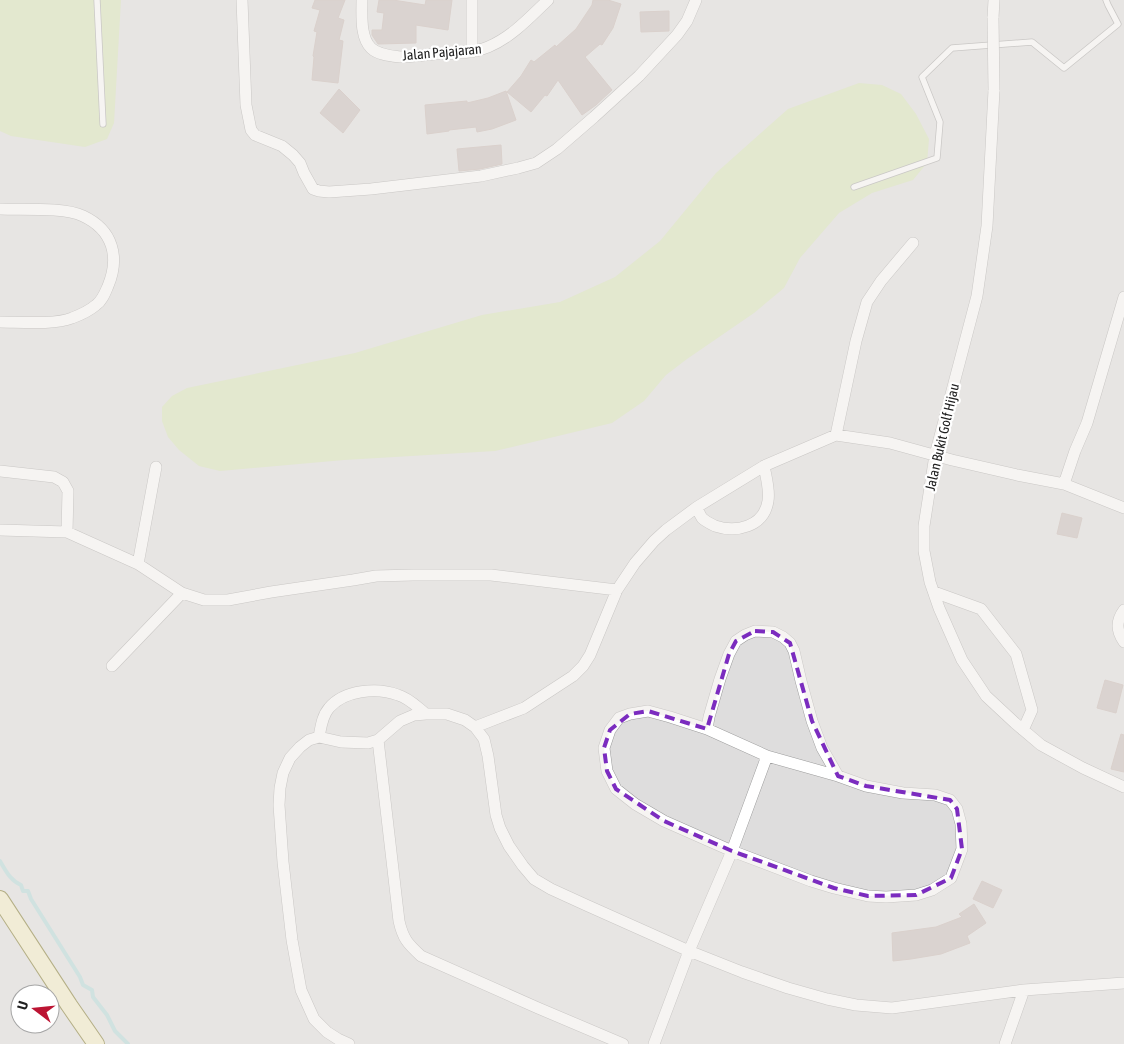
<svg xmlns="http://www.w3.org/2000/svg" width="1124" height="1044" font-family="'Asap Condensed',sans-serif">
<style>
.residential{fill:#dedddd;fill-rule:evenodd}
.grass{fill:#d4e4b2}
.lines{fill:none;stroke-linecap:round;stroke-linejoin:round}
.stream{stroke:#acd7d8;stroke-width:4}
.building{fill:#c0b6b4;stroke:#c0b0ab}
.service-casing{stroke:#9d9d9d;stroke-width:7}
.minor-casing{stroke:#9d9d9d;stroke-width:12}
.secondary-casing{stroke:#6e6710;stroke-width:18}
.service{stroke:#fff;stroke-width:5.5}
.minor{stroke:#fff;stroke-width:11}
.secondary{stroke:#f4edc1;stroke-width:16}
.minor-bridge-casing{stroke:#9d9d9d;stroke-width:12;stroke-linecap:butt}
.minor-bridge{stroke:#fff;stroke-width:11}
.marked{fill:none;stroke:#7b2cbf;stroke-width:4;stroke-dasharray:10 6;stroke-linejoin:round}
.labels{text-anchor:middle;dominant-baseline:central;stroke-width:4.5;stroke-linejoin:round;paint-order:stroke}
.street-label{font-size:14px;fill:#202020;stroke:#fff}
</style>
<rect width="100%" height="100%" fill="#efebe7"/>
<!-- residential -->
<path class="residential" d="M 0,0 L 1124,0 L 1124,1044 L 0,1044 ZM 20,994 L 50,994 L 50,1024 L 20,1024 Z"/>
<!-- grass -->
<path class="grass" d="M 0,0 L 121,0 L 114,123 L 107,139 L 85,147 L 11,136 L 0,131 Z
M 859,83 L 882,85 L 901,94 L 916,114 L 929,139 L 927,163 L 913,180 L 872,193 L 839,213 L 800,258 L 784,288 L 754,313 L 687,359 L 666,375 L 644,401 L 612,423 L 495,451 L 344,460 L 220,471 L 199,466 L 179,450 L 168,437 L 162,421 L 162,407 L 172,396 L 187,388 L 355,353 L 482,315 L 560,302 L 615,277 L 660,241 L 716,173 L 788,109 Z"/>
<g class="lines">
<!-- stream -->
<path class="stream" d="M 0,861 C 6,871 10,880 21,885 L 23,891 L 28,891 L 31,899 L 80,977 L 83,985 L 92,990 L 93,997 L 107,1015 L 115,1031 L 128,1044"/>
</g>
<!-- building -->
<path class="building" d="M 315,0 L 345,0 L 338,18 L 344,20 L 339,40 L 343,41 L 338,83 L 312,80 L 314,57 L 313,56 L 317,32 L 314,31 L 320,10 L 312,8 Z
M 379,0 L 393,0 L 425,5 L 426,0 L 452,0 L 448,30 L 416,25 L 416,43 L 378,44 L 372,35 L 372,30 L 382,30 L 384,13 L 377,12 Z
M 593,0 L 608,0 L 621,4 L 613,28 L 602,45 L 600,44 L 585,57 L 612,90 L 596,105 L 582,115 L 558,80 L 547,96 L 545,95 L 531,112 L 507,92 L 521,76 L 531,60 L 534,62 L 555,45 L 556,47 L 576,29 L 592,5 Z
M 669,11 L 669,31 L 641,32 L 640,12 Z
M 339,89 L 360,110 L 343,133 L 320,113 Z
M 506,91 L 516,120 L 492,129 L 477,132 L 476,127 L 449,130 L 449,131 L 427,134 L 425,105 L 467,101 L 467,103 L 488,98 Z
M 501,145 L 502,164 L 480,169 L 459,171 L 457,149 Z
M 1062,513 L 1082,518 L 1077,538 L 1057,534 Z
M 1105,680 L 1123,685 L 1116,713 L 1097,708 Z
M 1121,734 L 1124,735 L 1124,772 L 1111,769 Z
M 982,881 L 1002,890 L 993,908 L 973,899 Z
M 974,904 L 986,923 L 967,936 L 970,943 L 941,954 L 911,959 L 893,961 L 892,933 L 936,927 L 962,917 L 959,914 Z"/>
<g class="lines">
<!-- service casing -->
<g class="service-casing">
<path id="service" d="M 97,0 L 103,124
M 854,187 L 937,158 L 940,122 L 922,77 L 952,48 L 1032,42 L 1064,68 L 1118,24 L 1108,5 L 1106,0"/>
</g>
<!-- minor casing -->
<g class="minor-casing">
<path id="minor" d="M 242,0 L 246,105 L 251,130 L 255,135 L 282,146 L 293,155 L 300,163 L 304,173 L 313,189 L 319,191 L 329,192 L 371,189 L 481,176 L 518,168 L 536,163 L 557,149 L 594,117 L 639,76 L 677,35 L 687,21 L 696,0
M 362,0 C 362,15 360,37 371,48 C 378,55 391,56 400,57 C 412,57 423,55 435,54 C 452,53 472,54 488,47 C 512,37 530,17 548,0
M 472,0 L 472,52
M 993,18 L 994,0
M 994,90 L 987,226 L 977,296 L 935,455 L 924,526 L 924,551 L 930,582 L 939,608 L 962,660 L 986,696 L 1015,723 L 1041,745 L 1083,768 L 1124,787
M 0,209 C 22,210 64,207 83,216 C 113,230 120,257 108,286 C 105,293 102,301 96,305 C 89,311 80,315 72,318 C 55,325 19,322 0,322
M 836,435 L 856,341 L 867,302 L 881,281 L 913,243
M 0,471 L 54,477 L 63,482 L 68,491 L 67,532
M 1064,484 L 1075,451 L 1087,423 L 1124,297
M 697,507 C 698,510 700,515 702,518 C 705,521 711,524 715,526 C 736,533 764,527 768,501 C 770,490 766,477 764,466
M 0,530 L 67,532 L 78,537 L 138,564 L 182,593 L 204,600 L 228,600 L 271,592 L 353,580 L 376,576 L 413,575 L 491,575 L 617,590
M 138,564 L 156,467
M 934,592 L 981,609 L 1016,654 L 1032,710 L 1023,730
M 1124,610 C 1116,621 1116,630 1124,642
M 112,666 L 182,593
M 475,727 L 524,708 L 573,676 L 583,666 L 590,655 L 617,590 L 635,563 L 654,541 L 666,530 L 697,507 L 764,466 L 836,435 L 890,443 L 952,460 L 1017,475 L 1064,484 L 1124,508
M 319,737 C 321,727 322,716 329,708 C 344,690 377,687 398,695 C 409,698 417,707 426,714
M 378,740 L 399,921 C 403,939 408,944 421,956 L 538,1008 L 623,1044
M 767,756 L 707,729 L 670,717 L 648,711 L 630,714 L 619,718 L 610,730 L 604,748 L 607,771 L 616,789 L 635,804 L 664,821 L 732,851 L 811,881 L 834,888 L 868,896 L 886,897 L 916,895 L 932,890 L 951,878 L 962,849 L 961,824 L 957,809 L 950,800 L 935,795 L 903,793 L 866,786 L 838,776
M 349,1044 L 338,1039 L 327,1032 L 314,1019 L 301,990 L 292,940 L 283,862 L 279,805 L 280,788 L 283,773 L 290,758 L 300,747 L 309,740 L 319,737 L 341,742 L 368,743 L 378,740 L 400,721 L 414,715 L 426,714 L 447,714 L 465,720 L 475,727 L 484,739 L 488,756 L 496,815 L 500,828 L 509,846 L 523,866 L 534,879 L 551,889 L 586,905 L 689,951 L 742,972 L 788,988 L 827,999 L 856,1005 L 892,1008 L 1024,990 L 1124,983
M 654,1044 L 689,951 L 732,851 L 767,756 L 838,776 L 822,748 L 812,721 L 801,681 L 794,651 L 790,643 L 783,637 L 773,632 L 755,631 L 745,635 L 736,641 L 729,654 L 720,679 L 709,717 L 707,729
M 1005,1044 L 1024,990"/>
</g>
<!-- secondary casing -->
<g class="secondary-casing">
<path id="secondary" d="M 0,899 L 69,1005 L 96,1044"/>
</g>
<!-- service -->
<use href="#service" class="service"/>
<!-- minor -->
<use href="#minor" class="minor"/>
<!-- secondary -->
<use href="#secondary" class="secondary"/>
<!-- minor-bridge casing -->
<g class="minor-bridge-casing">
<path id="minor-bridge" d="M 993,18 L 994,90"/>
</g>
<!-- minor-bridge -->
<use href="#minor-bridge" class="minor-bridge"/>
</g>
<!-- marked area -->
<path d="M0 0H1124V1044H0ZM 755,631 L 773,632 L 790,643 L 812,721 L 838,776 L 866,786 L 950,800 L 957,809 L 962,849 L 951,878 L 916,895 L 868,896 L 834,888 L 732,851 L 664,821 L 616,789 L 607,771 L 604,748 L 610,730 L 630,714 L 648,711 L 707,729 L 729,654 L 736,641 Z" fill="#efebe7" fill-opacity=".55" fill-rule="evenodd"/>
<path class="marked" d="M 755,631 L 773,632 L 790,643 L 812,721 L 838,776 L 866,786 L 950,800 L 957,809 L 962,849 L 951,878 L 916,895 L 868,896 L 834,888 L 732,851 L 664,821 L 616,789 L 607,771 L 604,748 L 610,730 L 630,714 L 648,711 L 707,729 L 729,654 L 736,641 Z"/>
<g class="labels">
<!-- street labels -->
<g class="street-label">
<text transform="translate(442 52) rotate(-5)">Jalan Pajajaran</text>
<text transform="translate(942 437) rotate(-77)">Jalan Bukit Golf Hijau</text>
</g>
</g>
<!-- north arrow -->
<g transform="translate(35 1009) rotate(286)"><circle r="24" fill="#ffffff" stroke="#a6a6a6"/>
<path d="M0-4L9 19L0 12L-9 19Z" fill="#bc1433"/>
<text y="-8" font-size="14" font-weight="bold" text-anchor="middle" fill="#202020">U</text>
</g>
</svg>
